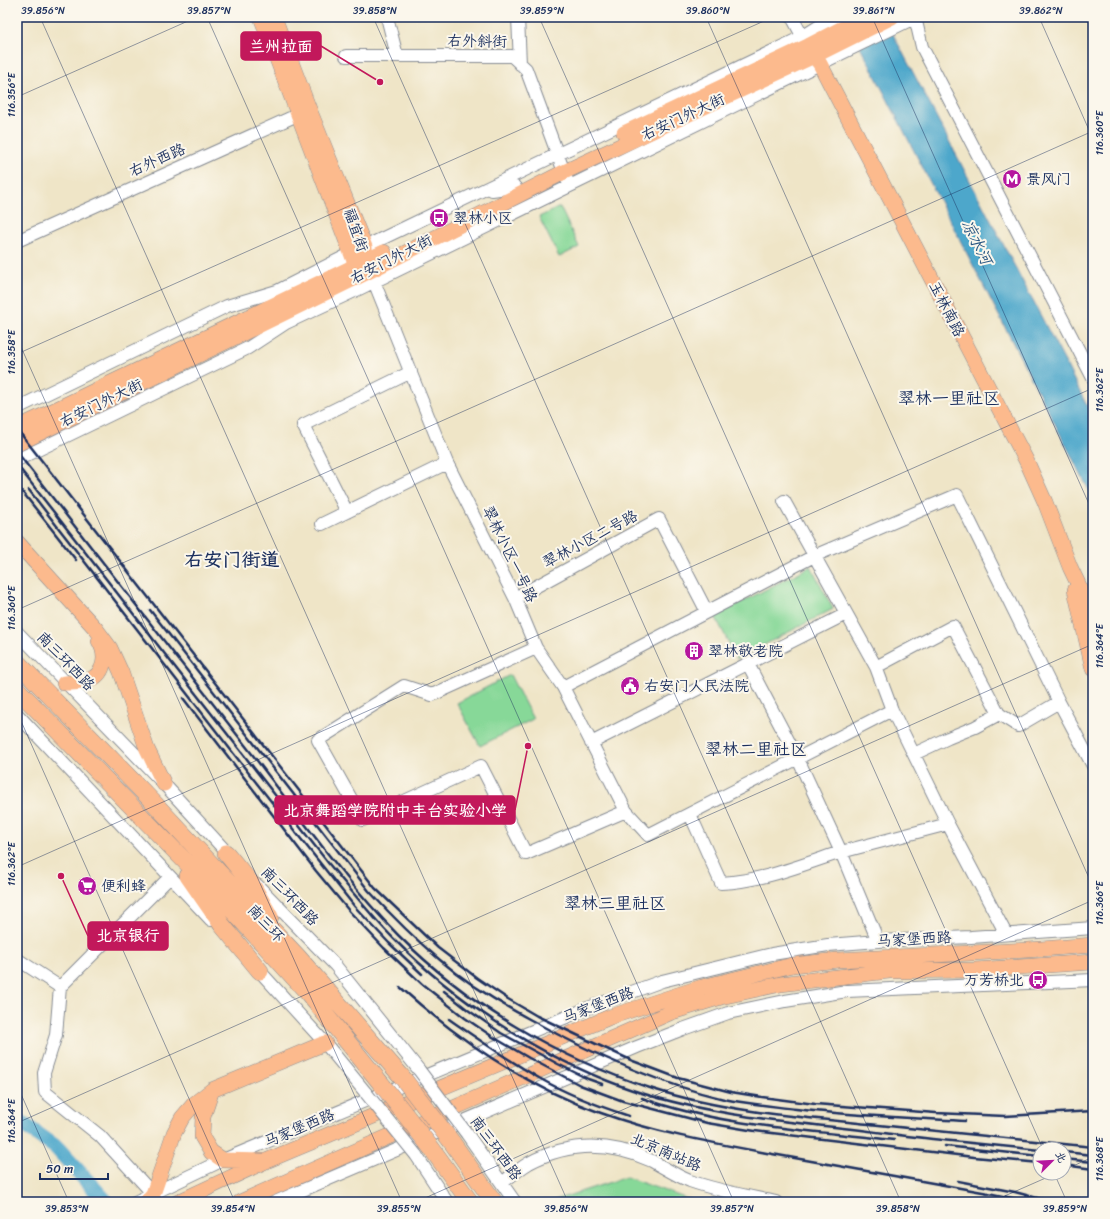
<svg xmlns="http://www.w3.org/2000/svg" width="1110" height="1219" font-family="Sriracha,'LXGW WenKai TC',sans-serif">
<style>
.green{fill:#87d898;stroke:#51847b}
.water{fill:#4ea7cb;stroke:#346b94}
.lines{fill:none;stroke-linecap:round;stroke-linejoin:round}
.river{stroke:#4ea7cb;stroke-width:16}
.minor-casing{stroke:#858a92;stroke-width:14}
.major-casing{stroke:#858a92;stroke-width:16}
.highway-casing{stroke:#858a92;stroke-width:18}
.minor{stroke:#fff;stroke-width:12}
.major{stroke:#fcba8d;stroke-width:15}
.highway{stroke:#fcba8d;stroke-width:17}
.rail{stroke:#1b2f5e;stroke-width:2.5}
.minor-bridge-casing{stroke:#858a92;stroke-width:14;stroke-linecap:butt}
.highway-bridge-casing{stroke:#858a92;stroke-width:18;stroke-linecap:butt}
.minor-bridge{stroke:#fff;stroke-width:12}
.highway-bridge{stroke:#fcba8d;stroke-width:17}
.ticks{fill:none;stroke:#1b2f5e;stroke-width:1;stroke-opacity:0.45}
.labels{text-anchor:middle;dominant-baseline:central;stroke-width:4;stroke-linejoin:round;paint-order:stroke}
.street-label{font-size:15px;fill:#1b2f5e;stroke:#fbf7ec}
.poi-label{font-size:15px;fill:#1b2f5e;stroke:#fbf7ec;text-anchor:start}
.water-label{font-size:16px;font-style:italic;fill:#2d5984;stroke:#fbf7ec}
.quarter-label{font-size:17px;fill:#1b2f5e;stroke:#fbf7ec}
.district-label{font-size:19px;font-weight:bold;fill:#1b2f5e;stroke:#fbf7ec}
.leader{fill:none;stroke:#c2185b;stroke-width:1.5}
.callout-dot{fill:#c2185b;stroke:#fbf7ec;stroke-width:1.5}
.callout{fill:#c2185b;stroke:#c2185b;stroke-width:1.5}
.callout-label{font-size:16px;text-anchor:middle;font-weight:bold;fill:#fff}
.neatline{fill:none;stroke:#1b2f5e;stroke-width:1.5}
.ticks-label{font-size:10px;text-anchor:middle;fill:#1b2f5e}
</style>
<rect width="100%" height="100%" fill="#fbf7ec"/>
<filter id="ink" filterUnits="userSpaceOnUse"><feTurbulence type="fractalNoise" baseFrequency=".025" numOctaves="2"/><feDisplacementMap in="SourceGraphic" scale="8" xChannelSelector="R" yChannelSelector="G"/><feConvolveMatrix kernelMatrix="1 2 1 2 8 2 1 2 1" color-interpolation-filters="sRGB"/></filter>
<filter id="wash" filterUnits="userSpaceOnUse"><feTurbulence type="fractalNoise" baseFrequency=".012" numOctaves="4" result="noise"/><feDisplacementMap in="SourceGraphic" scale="16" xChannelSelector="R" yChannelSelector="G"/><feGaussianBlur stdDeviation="0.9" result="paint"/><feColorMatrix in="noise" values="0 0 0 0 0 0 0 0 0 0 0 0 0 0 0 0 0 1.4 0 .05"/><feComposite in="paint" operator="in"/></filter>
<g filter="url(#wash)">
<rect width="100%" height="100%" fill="#efe5c7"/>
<!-- green -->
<path class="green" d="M 560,207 L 579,247 L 559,257 L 539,217 Z
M 811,566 L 833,609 L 737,659 L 715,616 Z
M 510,675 L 533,719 L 480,746 L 457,703 Z
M 626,1177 L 696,1202 L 549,1202 Z"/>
<!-- water -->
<path class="water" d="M 845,17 L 884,17 L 1065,362 L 1093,418 L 1093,498 Z"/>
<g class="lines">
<!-- river -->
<path class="river" d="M 17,1120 L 57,1148 L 106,1202"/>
</g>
</g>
<g filter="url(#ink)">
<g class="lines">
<!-- minor casing -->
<g class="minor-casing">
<path id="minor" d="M 387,17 L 397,56
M 518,17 L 520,64
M 792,17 L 806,43
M 915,17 L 922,47 L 1093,378
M 346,56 L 512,56 L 526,69 L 567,180
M 492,190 L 515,187
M 17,241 L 306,111
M 371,274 L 447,463 L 515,598 L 536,648 L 563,687 L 626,811 L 648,835 L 892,710
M 17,408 L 227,306 L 277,291 L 352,253 L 802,37 L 821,25 L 838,17
M 17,460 L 248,348 L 286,323 L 361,288 L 916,17
M 784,501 L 876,667 L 892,710 L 948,824 L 1006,934
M 347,512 L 303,425 L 411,372
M 322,524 L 447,463
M 515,598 L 659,519 L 707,612
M 17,632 L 164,784 L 232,858
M 536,648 L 432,695 L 404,686 L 318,740 L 363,820 L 481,766 L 526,854 L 626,811
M 876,667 L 953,626 L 999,714 L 1018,726 L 1059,702
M 563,687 L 814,556 L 957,495 L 1059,702 L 1093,766
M 17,714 L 211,920
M 591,743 L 846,614
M 914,754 L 948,738 L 975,727 L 999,714
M 690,814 L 721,883 C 763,881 802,865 841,852 L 798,759 L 748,664
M 257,885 L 335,965 L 419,1070
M 878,941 L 841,852 L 948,824
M 17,959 L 60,987 L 170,877
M 255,966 L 325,1043 L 366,1093
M 60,987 L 56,1035 L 44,1073 L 45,1092 L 100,1136 L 153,1194
M 467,1134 L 515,1202
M 416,1155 L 447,1202
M 502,1183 C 511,1176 519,1169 529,1163 C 570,1141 611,1142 652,1161 C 665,1168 677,1176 690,1181 C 718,1191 748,1196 776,1202
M 135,1202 L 223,1160 L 588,1008 L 662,981 L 772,954 L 828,945 L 878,941 L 971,937 L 1093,928
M 275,1202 L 637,1047 L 683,1029 L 728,1013 L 785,1001 L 847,991 L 1093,980"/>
</g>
<!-- major casing -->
<g class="major-casing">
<path id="major" d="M 261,17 L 356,266 L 365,269
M 274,17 L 309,109 L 365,247 L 366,261 L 370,270
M 814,56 L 820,64 L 1027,462 L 1045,502 L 1070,567 L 1093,615
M 624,133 L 808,46 L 864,17
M 17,428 L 384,252
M 17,444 L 370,271 L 564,172 L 814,56 L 892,17
M 17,542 L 96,629 L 110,648 L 121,672 L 147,749 L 164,784
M 1075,590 L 1093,669
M 64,683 C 72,683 79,683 86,681 C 105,676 108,656 99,641
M 212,1090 L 203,1117 L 202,1137 L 211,1152 L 223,1160 L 263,1161
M 146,1202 L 153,1194 L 174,1133 L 182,1118 L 194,1104 L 212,1090 L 325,1043
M 178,1202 L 266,1161 L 610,1017 L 702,987 L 793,965 L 838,960 L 1028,950 L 1093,945
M 240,1202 L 672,1012 L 721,997 L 781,984 L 829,978 L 889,971 L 975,970 L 1093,962"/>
</g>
<!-- highway casing -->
<g class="highway-casing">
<path id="highway" d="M 17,662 L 155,804 L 298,957 L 402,1077
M 17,689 L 223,900 L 308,993 L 383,1086
M 226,853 L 251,883 L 270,917
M 188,876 L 222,925 L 260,971
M 451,1141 L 494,1202
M 432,1149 L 470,1202"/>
</g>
<!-- minor -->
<use href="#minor" class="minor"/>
<!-- major -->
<use href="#major" class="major"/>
<!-- highway -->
<use href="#highway" class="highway"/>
<!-- rail -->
<path class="rail" d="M 17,429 L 375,888 L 438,948 L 477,978 L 508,999 L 537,1016 L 596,1044 L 633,1061 L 678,1078 L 731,1092 L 762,1097 L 815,1104 L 936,1113 L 1005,1116 L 1093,1111
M 17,452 C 96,552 173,654 252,754 C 299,815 344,880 398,935 C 469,1006 558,1058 653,1089 C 722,1111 797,1117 869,1124 C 943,1131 1018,1139 1093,1147
M 17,465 L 329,864 C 350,889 371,916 394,939 C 455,1001 540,1056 621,1086 C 694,1113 777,1121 853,1129 C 886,1133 919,1138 952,1141 C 982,1144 1011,1147 1040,1150
M 17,485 L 76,560
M 29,490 L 251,776 L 355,907 L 389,943 L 422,974
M 150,610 L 369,891 C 391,915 415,939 440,960 C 468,984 499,1003 531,1020 C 592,1054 656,1083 724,1099 C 748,1104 772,1106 796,1109 C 853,1116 909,1118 965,1121
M 183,698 L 316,871 L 350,912 L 384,948 L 422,984 L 465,1018 L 493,1037 L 529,1058 L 580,1085 L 623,1101 L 707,1123 L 755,1131 L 974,1157 L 1040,1163
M 400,987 C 459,1040 527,1087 601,1113 C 659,1134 719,1144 778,1155 C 848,1168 918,1180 988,1193 L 1031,1202
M 444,991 L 468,1010 L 501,1033 L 558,1064 L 588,1079 L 602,1084
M 449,1019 C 478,1039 508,1060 539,1078 C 567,1094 598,1106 629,1116
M 642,1098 C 722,1127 810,1130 894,1140
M 945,1146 L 1040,1156
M 1064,1152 L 1093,1155
M 1064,1159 L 1093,1162
M 1064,1165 L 1093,1169
M 958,1181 L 1015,1192 L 1052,1202"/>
<!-- minor-bridge casing -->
<g class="minor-bridge-casing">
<path id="minor-bridge" d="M 419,1070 L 467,1134
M 366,1093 L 416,1155"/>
</g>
<!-- highway-bridge casing -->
<g class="highway-bridge-casing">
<path id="highway-bridge" d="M 402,1077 L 451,1141
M 383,1086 L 432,1149"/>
</g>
<!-- minor-bridge -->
<use href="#minor-bridge" class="minor-bridge"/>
<!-- highway-bridge -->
<use href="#highway-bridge" class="highway-bridge"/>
</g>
</g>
<!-- ticks -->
<path class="ticks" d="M 40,17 L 568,1202M 207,17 L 734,1202M 373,17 L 901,1202M 539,17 L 1043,1149M 706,17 L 1093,887M 872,17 L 1093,513M 1039,17 L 1093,139M 17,97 L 197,17M 17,338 L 402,1202M 17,354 L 773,17M 17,610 L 1093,131M 17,712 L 235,1202M 17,867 L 1093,388M 17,1085 L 69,1202M 17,1123 L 1093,644M 1064,1170 L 1093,1157M 1054,1173 L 1067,1202M 416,1202 L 1093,900M 991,1202 L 1057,1173"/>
<!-- icons -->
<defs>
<g id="metro-disc" transform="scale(1)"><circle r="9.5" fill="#b5179e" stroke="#fbf7ec"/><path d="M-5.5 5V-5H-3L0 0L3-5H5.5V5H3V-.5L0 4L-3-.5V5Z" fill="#fff"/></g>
<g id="bus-disc" transform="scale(1)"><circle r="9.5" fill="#b5179e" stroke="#fbf7ec"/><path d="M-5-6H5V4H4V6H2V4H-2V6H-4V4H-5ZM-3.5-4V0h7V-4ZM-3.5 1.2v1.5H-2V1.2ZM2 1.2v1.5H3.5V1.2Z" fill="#fff"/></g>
<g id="building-disc" transform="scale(1)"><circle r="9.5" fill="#b5179e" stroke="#fbf7ec"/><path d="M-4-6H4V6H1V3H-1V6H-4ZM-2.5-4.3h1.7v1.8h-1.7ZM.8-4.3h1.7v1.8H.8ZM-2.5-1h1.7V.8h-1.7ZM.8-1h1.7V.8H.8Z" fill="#fff"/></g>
<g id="civic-disc" transform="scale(1)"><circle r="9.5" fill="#b5179e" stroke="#fbf7ec"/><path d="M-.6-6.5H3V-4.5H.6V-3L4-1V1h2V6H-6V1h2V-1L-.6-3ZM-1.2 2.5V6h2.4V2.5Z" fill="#fff"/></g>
<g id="supermarket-disc" transform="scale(1)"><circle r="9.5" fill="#b5179e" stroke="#fbf7ec"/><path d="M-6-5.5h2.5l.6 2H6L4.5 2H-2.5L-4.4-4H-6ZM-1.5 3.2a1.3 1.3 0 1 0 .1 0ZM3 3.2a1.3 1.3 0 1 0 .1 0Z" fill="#fff"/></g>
</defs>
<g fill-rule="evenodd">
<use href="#metro-disc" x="1012" y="179"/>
<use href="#bus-disc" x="439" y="218"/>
<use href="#building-disc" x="694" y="651"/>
<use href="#civic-disc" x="630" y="686"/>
<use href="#supermarket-disc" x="87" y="886"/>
<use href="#bus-disc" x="1038" y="980"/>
</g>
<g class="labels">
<!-- street labels -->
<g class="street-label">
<text transform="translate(477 41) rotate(1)">右外斜街</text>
<text transform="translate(683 117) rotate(-25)">右安门外大街</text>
<text transform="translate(157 160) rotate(-24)">右外西路</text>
<text transform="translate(356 230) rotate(71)">福宜街</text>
<text transform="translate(391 259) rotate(-27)">右安门外大街</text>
<text transform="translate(947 309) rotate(63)">玉林南路</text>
<text transform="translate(101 403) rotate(-26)">右安门外大街</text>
<text transform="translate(590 539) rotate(-28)">翠林小区二号路</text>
<text transform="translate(510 554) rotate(64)">翠林小区一号路</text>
<text transform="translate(66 661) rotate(46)">南三环西路</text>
<text transform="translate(290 896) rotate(46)">南三环西路</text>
<text transform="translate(266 923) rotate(47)">南三环</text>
<text transform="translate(914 939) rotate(-3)">马家堡西路</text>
<text transform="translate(598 1005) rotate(-21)">马家堡西路</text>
<text transform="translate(299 1128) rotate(-23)">马家堡西路</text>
<text transform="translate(496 1148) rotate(54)">南三环西路</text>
<text transform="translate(666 1152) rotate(23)">北京南站路</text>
</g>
<!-- poi labels -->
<g class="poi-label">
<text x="1026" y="179">景风门</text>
<text x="453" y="218">翠林小区</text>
<text x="708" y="651">翠林敬老院</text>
<text x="644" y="686">右安门人民法院</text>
<text x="101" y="886">便利蜂</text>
<text x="1024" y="980" text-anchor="end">万芳桥北</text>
</g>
<!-- water labels -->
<g class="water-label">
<text transform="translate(977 242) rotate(63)">凉水河</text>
</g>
<!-- quarter labels -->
<g class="quarter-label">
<text x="949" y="398">翠林一里社区</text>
<text x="756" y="749">翠林二里社区</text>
<text x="615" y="903">翠林三里社区</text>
</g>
<!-- district labels -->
<g class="district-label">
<text x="232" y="559">右安门街道</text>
</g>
</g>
<!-- callouts -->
<path class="leader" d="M380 82L321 46M528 746L515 810M61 876L88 936"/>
<g class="callout-dot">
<circle cx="380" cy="82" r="4"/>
<circle cx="528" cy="746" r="4"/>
<circle cx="61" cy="876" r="4"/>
</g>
<g class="callout">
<rect x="241" y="32" width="80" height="28" rx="4"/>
<rect x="275" y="796" width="240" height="28" rx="4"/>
<rect x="88" y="922" width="80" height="28" rx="4"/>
</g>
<g class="callout-label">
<text x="281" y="52">兰州拉面</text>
<text x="395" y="816">北京舞蹈学院附中丰台实验小学</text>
<text x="128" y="941">北京银行</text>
</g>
<!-- margin -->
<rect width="1110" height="1219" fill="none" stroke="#fbf7ec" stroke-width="44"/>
<!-- north arrow -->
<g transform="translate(1052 1161) rotate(66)"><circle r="19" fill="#fbf7ec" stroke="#a1a7b3"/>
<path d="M0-3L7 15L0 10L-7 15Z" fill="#b5179e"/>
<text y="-6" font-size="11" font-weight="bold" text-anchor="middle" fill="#1b2f5e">北</text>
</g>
<!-- scale -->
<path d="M40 1173v6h68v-6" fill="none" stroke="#1b2f5e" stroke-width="2"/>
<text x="46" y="1173" font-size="12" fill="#1b2f5e" stroke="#fbf7ec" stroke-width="3" paint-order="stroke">50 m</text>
<rect x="22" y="22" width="1066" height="1175" class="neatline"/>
<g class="ticks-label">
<text x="43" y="14">39.856°N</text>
<text x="209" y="14">39.857°N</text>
<text x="375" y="14">39.858°N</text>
<text x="542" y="14">39.859°N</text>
<text x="708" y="14">39.860°N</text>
<text x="874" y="14">39.861°N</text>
<text x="1041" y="14">39.862°N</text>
<text transform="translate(11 95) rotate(-90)" y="4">116.356°E</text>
<text transform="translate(1099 133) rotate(-90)" y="4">116.360°E</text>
<text transform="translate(11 352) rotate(-90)" y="4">116.358°E</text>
<text transform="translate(1099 390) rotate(-90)" y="4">116.362°E</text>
<text transform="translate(11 608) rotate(-90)" y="4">116.360°E</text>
<text transform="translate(1099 646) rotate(-90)" y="4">116.364°E</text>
<text transform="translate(11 864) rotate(-90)" y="4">116.362°E</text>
<text transform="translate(1099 903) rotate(-90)" y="4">116.366°E</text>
<text transform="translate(11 1121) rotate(-90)" y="4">116.364°E</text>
<text transform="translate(1099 1159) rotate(-90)" y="4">116.368°E</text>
<text x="67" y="1212">39.853°N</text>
<text x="233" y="1212">39.854°N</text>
<text x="399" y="1212">39.855°N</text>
<text x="566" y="1212">39.856°N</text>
<text x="732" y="1212">39.857°N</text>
<text x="898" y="1212">39.858°N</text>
<text x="1065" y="1212">39.859°N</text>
</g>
</svg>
